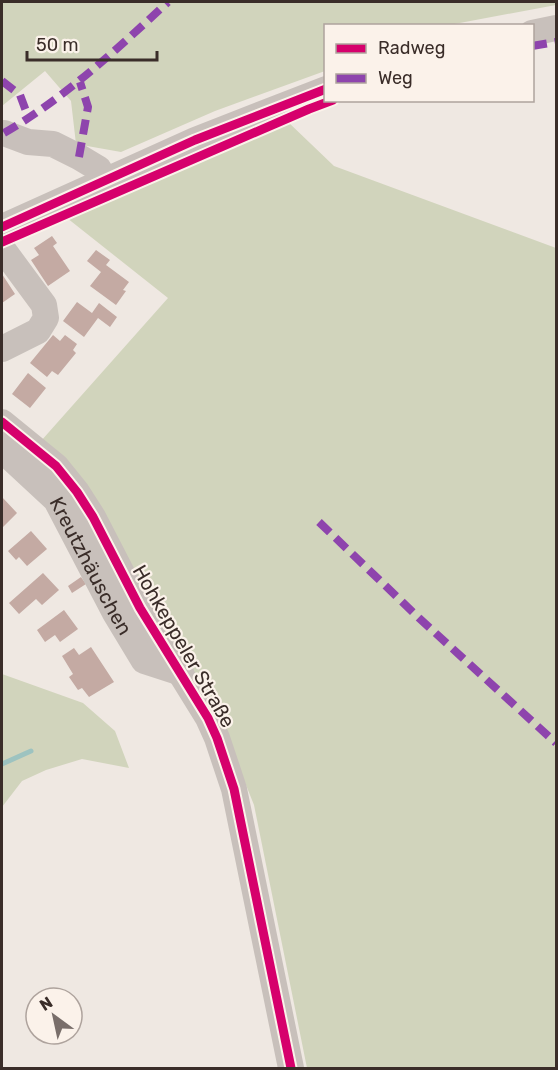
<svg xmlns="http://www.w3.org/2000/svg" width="558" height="1070" font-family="Rubik,sans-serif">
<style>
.green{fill:#d1d4bc}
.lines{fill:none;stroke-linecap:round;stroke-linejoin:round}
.stream{stroke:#9dc3c0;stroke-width:5}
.building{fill:#c4aaa3}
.minor{stroke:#c8c0bb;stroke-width:26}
.quiet{stroke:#8e44ad;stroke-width:8;stroke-dasharray:15 8;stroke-linecap:butt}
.cycleway-casing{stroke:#fbf2ea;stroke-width:13}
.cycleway{stroke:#d6006c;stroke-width:9}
.labels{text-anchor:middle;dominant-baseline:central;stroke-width:4.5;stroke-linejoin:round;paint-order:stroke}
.street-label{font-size:20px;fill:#3a2d29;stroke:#fbf2ea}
</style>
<rect width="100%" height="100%" fill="#efe8e2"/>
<!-- green -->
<path class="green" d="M 2,2 L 556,2 L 556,5 L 449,25 L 326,26 L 325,71 L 215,111 L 121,152 L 76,144 L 71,101 L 45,71 L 2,106 Z
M 287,121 L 334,166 L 556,248 L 556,1068 L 307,1068 L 254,805 L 222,725 L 41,441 L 168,298 L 67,218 Z
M 2,674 L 83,703 L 115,731 L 129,768 L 82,759 L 46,770 L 22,781 L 2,807 Z"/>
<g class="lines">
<!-- stream -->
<path class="stream" d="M 2,764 L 31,751"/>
</g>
<!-- building -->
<path class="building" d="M 52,236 L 57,243 L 53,246 L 70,271 L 48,286 L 31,260 L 39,255 L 34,248 Z
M 96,250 L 110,260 L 106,265 L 129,282 L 123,290 L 126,291 L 116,305 L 90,286 L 101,272 L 87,261 Z
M 2,274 L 15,294 L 2,303 Z
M 77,302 L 92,313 L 99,303 L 117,317 L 110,327 L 98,318 L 84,337 L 63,321 Z
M 53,335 L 60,341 L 65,335 L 77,344 L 73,350 L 76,353 L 58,375 L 52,371 L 47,377 L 30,363 Z
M 28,373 L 46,388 L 30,408 L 12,394 Z
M 2,497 L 17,513 L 2,528 Z
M 31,531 L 47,549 L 27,566 L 19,557 L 16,560 L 8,551 Z
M 43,573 L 59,590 L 42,605 L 36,599 L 19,614 L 9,603 Z
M 81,577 L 86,584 L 72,593 L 68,586 Z
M 64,610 L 78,629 L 60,642 L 55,635 L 45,642 L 37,630 Z
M 91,647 L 114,682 L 89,697 L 82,688 L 78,690 L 69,677 L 73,674 L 62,656 L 74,648 L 79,655 Z"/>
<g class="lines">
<!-- minor -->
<g class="minor">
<path d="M 532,33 L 556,28"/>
<path d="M 4,133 L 28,142 L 53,144 L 79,157 L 99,169 L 104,181"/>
<path d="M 2,227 L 195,140 L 326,89"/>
<path d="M 2,248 L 44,305 L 46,318 L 38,331 L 2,349"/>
<path d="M 2,422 L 56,466 L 77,492 L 93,517 L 140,608 L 208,718 L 217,738 L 234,789 L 291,1068"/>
<path id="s1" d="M 2,450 L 56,500 L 115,613 L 144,661 L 181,673"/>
</g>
<!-- quiet -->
<path class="quiet" d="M 532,46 L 556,42
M 2,81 L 20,95 L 29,119
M 4,133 C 65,98 117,49 168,2
M 79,157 L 88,107 L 80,82
M 319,522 L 419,618 L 556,743"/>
<!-- cycleway casing -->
<g class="cycleway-casing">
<path id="cycleway" d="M 2,227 L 195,140 L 326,89
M 2,242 L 309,109 L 333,100
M 2,422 L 56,466 L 77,492 L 93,517 L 140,608 L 208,718 L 217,738 L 234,789 L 291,1068"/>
</g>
<!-- cycleway -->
<use href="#cycleway" class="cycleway"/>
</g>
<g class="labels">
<!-- street labels -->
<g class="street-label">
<text stroke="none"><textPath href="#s1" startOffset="148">Kreutzhäuschen</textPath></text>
<text transform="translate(184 646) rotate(60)">Hohkeppeler Straße</text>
</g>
</g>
<!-- border -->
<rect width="558" height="1070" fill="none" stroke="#3a2d29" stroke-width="6"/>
<!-- legend -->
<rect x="324" y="24" width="210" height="78" fill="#fbf2ea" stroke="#aea39d" stroke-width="1.5"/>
<rect x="336" y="44" width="30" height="9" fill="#d6006c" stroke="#aea39d" stroke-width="1.5"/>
<text x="378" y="54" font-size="18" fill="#3a2d29">Radweg</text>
<rect x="336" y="74" width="30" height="9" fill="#8e44ad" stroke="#aea39d" stroke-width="1.5"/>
<text x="378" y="84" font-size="18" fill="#3a2d29">Weg</text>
<!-- north arrow -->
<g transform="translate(54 1016) rotate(327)"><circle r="28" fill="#fbf2ea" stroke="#aea39d" stroke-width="1.5"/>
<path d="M0-4.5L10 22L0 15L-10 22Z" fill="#796e6a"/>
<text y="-9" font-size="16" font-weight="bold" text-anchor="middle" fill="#3a2d29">N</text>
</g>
<!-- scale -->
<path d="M27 51v9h130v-9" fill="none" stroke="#3a2d29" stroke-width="3"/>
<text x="36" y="51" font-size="18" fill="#3a2d29" stroke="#fbf2ea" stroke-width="4.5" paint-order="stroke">50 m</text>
</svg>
